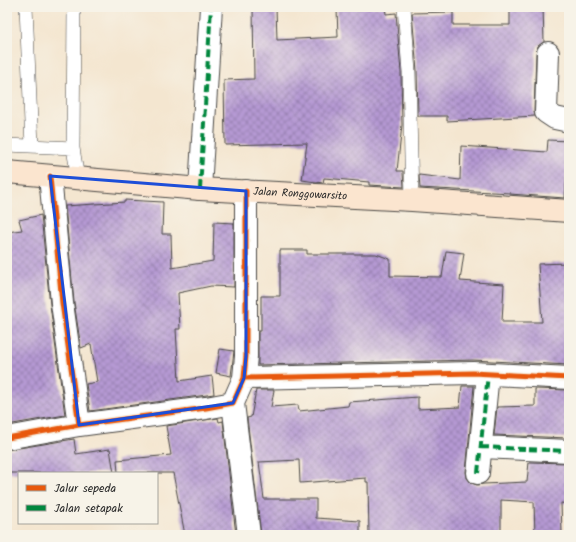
<svg xmlns="http://www.w3.org/2000/svg" width="576" height="542" font-family="Kalam,sans-serif">
<style>
.building{fill:url(#building-cross-hatch)}
.lines{fill:none;stroke-linecap:round;stroke-linejoin:round}
.lane-casing{stroke:#494744;stroke-width:14}
.street-casing{stroke:#494744;stroke-width:24}
.secondary-casing{stroke:#494744;stroke-width:24}
.lane{stroke:#fff;stroke-width:13}
.street{stroke:#fff;stroke-width:22}
.secondary{stroke:#fbe5cf;stroke-width:22}
.quiet{stroke:#00873e;stroke-width:4;stroke-dasharray:8 4;stroke-linecap:butt}
.cycleway-casing{stroke:#f7f3e8;stroke-width:8}
.cycleway{stroke:#e8590c;stroke-width:5}
.marked{fill:none;stroke:#1d4ed8;stroke-width:3;stroke-linejoin:round}
.labels{text-anchor:middle;dominant-baseline:central;stroke-width:3.5;stroke-linejoin:round;paint-order:stroke}
.street-label{font-size:11px;fill:#2b2b2b;stroke:#f7f3e8}
</style>
<defs>
<pattern id="building-cross-hatch" width="8" height="8" patternUnits="userSpaceOnUse"><rect width="8" height="8" fill="#b599d3"/><path d="M0 0l8 8M0 8l8-8" fill="none" stroke="#937dab"/></pattern>
</defs>
<rect width="100%" height="100%" fill="#f7f3e8"/>
<filter id="ink" filterUnits="userSpaceOnUse"><feTurbulence type="fractalNoise" baseFrequency=".025" numOctaves="2"/><feDisplacementMap in="SourceGraphic" scale="8" xChannelSelector="R" yChannelSelector="G"/><feConvolveMatrix kernelMatrix="1 2 1 2 8 2 1 2 1" color-interpolation-filters="sRGB"/></filter>
<filter id="wash" filterUnits="userSpaceOnUse"><feTurbulence type="fractalNoise" baseFrequency=".012" numOctaves="4" result="noise"/><feDisplacementMap in="SourceGraphic" scale="16" xChannelSelector="R" yChannelSelector="G"/><feGaussianBlur stdDeviation="0.9" result="paint"/><feColorMatrix in="noise" values="0 0 0 0 0 0 0 0 0 0 0 0 0 0 0 0 0 1.4 0 .05"/><feComposite in="paint" operator="in"/></filter>
<g filter="url(#wash)">
<rect width="100%" height="100%" fill="#f4e6d0"/>
<g id="blocks">
<!-- building -->
<path class="building" d="M 253,7 L 276,7 L 277,40 L 338,37 L 337,9 L 358,8 L 358,7 L 385,7 L 386,14 L 396,13 L 401,72 L 402,125 L 397,171 L 403,171 L 403,173 L 404,187 L 369,185 L 369,182 L 324,178 L 323,183 L 302,180 L 307,143 L 225,145 L 224,80 L 254,79 Z
M 510,7 L 543,7 L 544,42 L 538,46 L 536,53 L 534,112 L 535,116 L 447,121 L 447,116 L 418,116 L 417,71 L 412,13 L 453,12 L 453,25 L 510,25 Z
M 548,140 L 569,141 L 565,198 L 510,194 L 510,193 L 420,188 L 419,175 L 460,180 L 461,146 L 547,152 Z
M 125,200 L 163,202 L 162,234 L 171,234 L 172,268 L 213,261 L 214,222 L 234,223 L 234,287 L 211,286 L 178,293 L 180,329 L 176,329 L 179,381 L 212,376 L 214,394 L 90,411 L 86,384 L 97,382 L 91,344 L 81,348 L 74,302 L 65,206 L 125,202 Z
M 41,215 L 50,305 L 65,415 L 7,425 L 7,232 L 22,230 L 19,220 Z
M 280,250 L 307,250 L 307,254 L 376,254 L 390,259 L 390,276 L 442,277 L 446,251 L 464,253 L 460,281 L 504,284 L 502,322 L 542,322 L 538,264 L 569,263 L 569,365 L 473,360 L 258,365 L 258,331 L 261,331 L 261,296 L 280,296 Z
M 220,349 L 234,351 L 231,376 L 216,373 Z
M 462,386 L 474,386 L 466,472 L 467,478 L 471,483 L 477,485 L 484,484 L 527,482 L 529,462 L 569,463 L 569,504 L 561,503 L 562,533 L 535,535 L 534,502 L 501,500 L 501,535 L 369,535 L 368,482 L 366,482 L 366,478 L 300,483 L 299,460 L 259,462 L 264,499 L 316,499 L 316,518 L 360,521 L 360,535 L 261,535 L 247,418 L 251,417 L 256,390 L 274,390 L 271,407 L 298,405 L 299,411 L 348,406 L 349,402 L 418,397 L 418,409 L 460,407 Z
M 535,389 L 569,390 L 569,438 L 494,435 L 497,407 L 535,406 Z
M 218,418 L 219,422 L 223,421 L 236,535 L 185,535 L 173,473 L 118,473 L 117,460 L 171,455 L 166,426 Z
M 74,439 L 76,454 L 110,449 L 114,473 L 7,473 L 7,450 Z"/>
</g>
</g>
<g filter="url(#ink)">
<use href="#blocks" fill-opacity="0" stroke="#494744" stroke-width="1"/>
<g class="lines">
<!-- lane casing -->
<g class="lane-casing">
<path id="lane" d="M 26,7 L 32,146
M 404,7 L 409,72 L 412,200
M 7,145 L 73,148 L 78,179
M 73,148 L 74,7"/>
</g>
<!-- street casing -->
<g class="street-casing">
<path id="street" d="M 548,53 L 546,112 L 555,118 L 569,121
M 50,176 L 62,303 L 79,425
M 200,189 L 211,7
M 244,378 L 246,356 L 246,191
M 233,403 L 249,535
M 7,438 L 79,425 L 206,408 L 233,403 L 244,378 L 473,373 L 569,378
M 481,447 L 569,451
M 478,473 L 488,374"/>
</g>
<!-- secondary casing -->
<g class="secondary-casing">
<g id="secondary">
<path id="s1" d="M 7,172 L 200,189 L 412,200 L 569,211"/>
</g>
</g>
<!-- lane -->
<use href="#lane" class="lane"/>
<!-- street -->
<use href="#street" class="street"/>
<!-- secondary -->
<use href="#secondary" class="secondary"/>
<!-- quiet -->
<path class="quiet" d="M 200,189 L 211,7
M 481,447 L 569,451
M 478,473 L 488,374"/>
<!-- cycleway casing -->
<g class="cycleway-casing">
<path id="cycleway" d="M 50,176 L 62,303 L 79,425
M 244,378 L 246,356 L 246,191
M 7,438 L 79,425 L 206,408 L 233,403 L 244,378 L 473,373 L 569,378"/>
</g>
<!-- cycleway -->
<use href="#cycleway" class="cycleway"/>
</g>
</g>
<!-- marked area -->
<path class="marked" d="M 50,176 L 246,191 L 246,356 L 244,378 L 233,403 L 79,425 Z"/>
<g class="labels">
<!-- street labels -->
<g class="street-label">
<text stroke="none"><textPath href="#s1" startOffset="294">Jalan Ronggowarsito</textPath></text>
</g>
</g>
<!-- margin -->
<rect width="576" height="542" fill="none" stroke="#f7f3e8" stroke-width="24"/>
<!-- legend -->
<rect x="18" y="472" width="140" height="52" fill="#f7f3e8" stroke="#a5a39c"/>
<rect x="26" y="485" width="20" height="6" fill="#e8590c" stroke="#a5a39c"/>
<text x="54" y="492" font-size="12" fill="#2b2b2b">Jalur sepeda</text>
<rect x="26" y="505" width="20" height="6" fill="#00873e" stroke="#a5a39c"/>
<text x="54" y="512" font-size="12" fill="#2b2b2b">Jalan setapak</text>
</svg>
